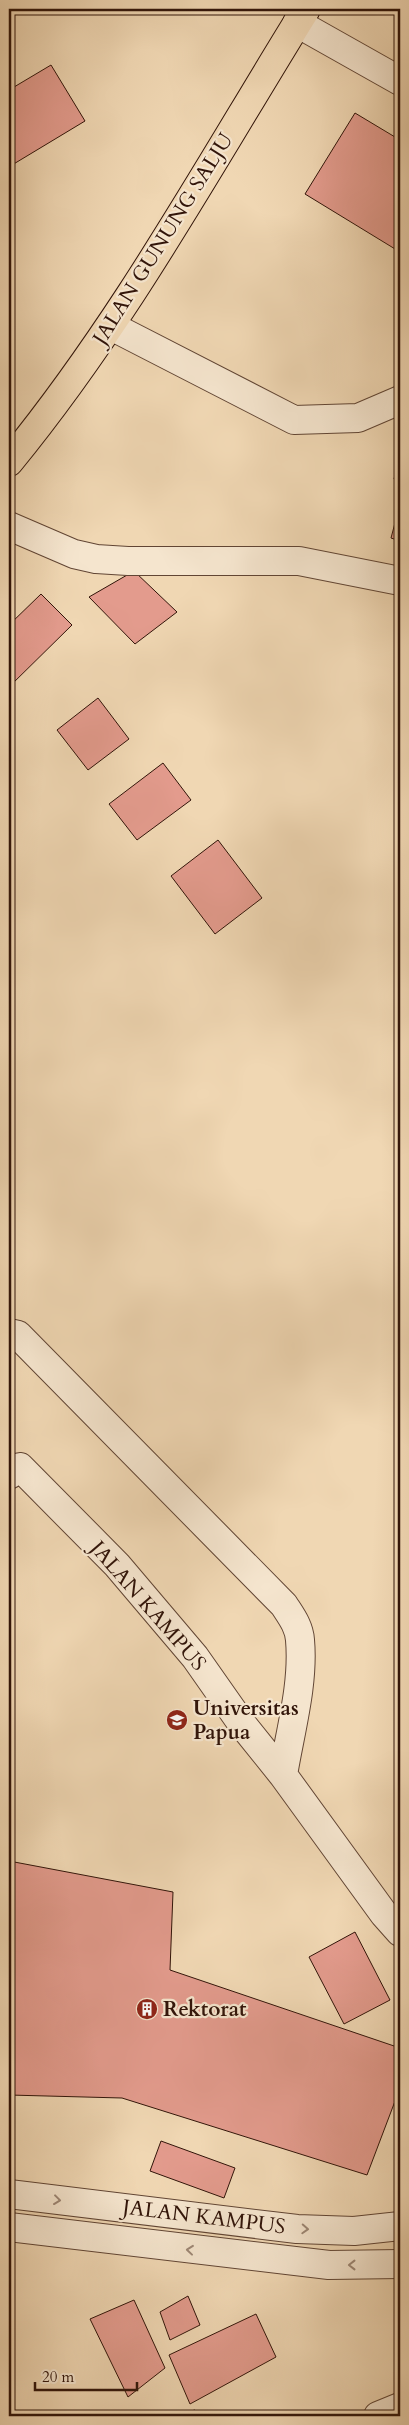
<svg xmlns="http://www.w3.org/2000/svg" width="409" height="2425" font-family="Cardo,serif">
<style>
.building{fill:#e39b8d;stroke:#311409}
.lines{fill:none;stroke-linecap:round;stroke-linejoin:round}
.minor-casing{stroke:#614534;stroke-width:30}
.major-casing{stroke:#311409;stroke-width:30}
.minor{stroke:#f5e5ce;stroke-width:28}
.major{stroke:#f0d7b3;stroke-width:28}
.oneway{stroke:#9d8775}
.labels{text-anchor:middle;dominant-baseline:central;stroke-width:4.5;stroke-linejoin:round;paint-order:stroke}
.street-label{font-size:21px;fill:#311409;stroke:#f5e5ce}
.poi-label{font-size:21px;font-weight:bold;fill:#311409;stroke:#f5e5ce;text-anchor:start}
</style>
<rect width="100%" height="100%" fill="#f0d7b3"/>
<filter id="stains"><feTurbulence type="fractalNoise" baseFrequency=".004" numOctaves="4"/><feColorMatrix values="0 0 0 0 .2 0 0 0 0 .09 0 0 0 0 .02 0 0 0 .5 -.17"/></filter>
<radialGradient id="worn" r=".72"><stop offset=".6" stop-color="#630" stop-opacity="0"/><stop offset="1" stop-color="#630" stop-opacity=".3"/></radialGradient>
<!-- building -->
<path class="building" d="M 51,65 L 85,121 L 12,165 L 9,160 L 9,90 Z
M 355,113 L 400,140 L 400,252 L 305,194 Z
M 400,456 L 400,481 L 394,479 Z
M 400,504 L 400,541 L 391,538 Z
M 134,571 L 177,612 L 135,644 L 89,597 Z
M 41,594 L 72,625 L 9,687 L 9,625 Z
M 98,698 L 129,739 L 88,770 L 57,730 Z
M 163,763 L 191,800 L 137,840 L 109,804 Z
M 218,840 L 262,898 L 215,934 L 171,876 Z
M 9,1861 L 173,1892 L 170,1970 L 400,2048 L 400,2088 L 367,2175 L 122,2098 L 9,2095 Z
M 355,1932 L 390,2000 L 344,2024 L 309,1957 Z
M 161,2141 L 235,2168 L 224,2198 L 150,2171 Z
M 188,2296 L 200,2325 L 170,2340 L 160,2312 Z
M 134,2300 L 165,2368 L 128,2397 L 90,2319 Z
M 256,2314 L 276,2357 L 190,2404 L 169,2355 Z
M 195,2410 L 197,2416 L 169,2416 Z"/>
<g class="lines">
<!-- minor casing -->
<g class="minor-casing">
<path id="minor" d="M 297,23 L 400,81
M 111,326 L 294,420 L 358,418 L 400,400
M 9,526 L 74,554 L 96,559 L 128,561 L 299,561 L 400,581
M 9,1333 L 18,1335 L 284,1605 C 291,1616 299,1626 300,1640 C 304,1684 290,1732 283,1775
M 9,1475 L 20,1467 L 117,1565 L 195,1657 L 242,1724 L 283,1775 L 384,1914 L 400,1932
M 9,2194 L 297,2229 L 354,2231 L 400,2226
M 9,2227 L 329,2265 L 400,2264
M 378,2416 L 400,2407"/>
</g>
<!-- major casing -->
<g class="major-casing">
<path id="major" d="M 9,462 C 124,322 211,162 306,9"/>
</g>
<!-- minor -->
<use href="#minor" class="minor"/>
<!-- major -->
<use href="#major" class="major"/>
</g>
<!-- one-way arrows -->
<defs><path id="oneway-chevron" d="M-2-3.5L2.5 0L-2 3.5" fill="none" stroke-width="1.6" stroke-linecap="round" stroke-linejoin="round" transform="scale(1.25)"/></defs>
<g class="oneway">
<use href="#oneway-chevron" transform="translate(57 2200) rotate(7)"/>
<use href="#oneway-chevron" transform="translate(305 2229) rotate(3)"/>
<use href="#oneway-chevron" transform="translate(190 2250) rotate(-174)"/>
<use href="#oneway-chevron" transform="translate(352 2265) rotate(180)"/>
</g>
<!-- icons -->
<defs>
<g id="university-disc" transform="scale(1.125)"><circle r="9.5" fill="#8f2418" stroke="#f5e5ce"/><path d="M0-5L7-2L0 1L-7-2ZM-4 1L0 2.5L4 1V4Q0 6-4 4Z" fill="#fff"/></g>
<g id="building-disc" transform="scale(1.125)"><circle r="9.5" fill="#8f2418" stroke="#f5e5ce"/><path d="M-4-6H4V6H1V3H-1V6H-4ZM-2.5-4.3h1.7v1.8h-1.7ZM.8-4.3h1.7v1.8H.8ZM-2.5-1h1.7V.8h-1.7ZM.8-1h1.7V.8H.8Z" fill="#fff"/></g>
</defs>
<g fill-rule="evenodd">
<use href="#university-disc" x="177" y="1720"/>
<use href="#building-disc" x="147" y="2009"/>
</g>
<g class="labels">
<!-- street labels -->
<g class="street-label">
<text transform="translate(163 239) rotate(-58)">JALAN GUNUNG SALJU</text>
<text transform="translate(148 1606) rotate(49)">JALAN KAMPUS</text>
<text transform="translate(204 2217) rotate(7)">JALAN KAMPUS</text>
</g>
<!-- poi labels -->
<g class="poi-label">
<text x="193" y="1708">Universitas<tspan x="193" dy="24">Papua</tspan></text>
<text x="163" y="2009">Rektorat</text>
</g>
</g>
<!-- margin -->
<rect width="409" height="2425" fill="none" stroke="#f0d7b3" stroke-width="30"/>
<rect x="10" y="10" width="389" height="2405" fill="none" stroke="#311409" stroke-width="2.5"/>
<rect x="15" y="15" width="379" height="2395" fill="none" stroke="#311409"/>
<!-- scale -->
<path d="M35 2382v8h102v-8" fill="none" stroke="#311409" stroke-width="2.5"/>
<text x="42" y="2382" font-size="15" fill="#311409" stroke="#f5e5ce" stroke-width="4" paint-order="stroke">20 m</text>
<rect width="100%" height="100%" filter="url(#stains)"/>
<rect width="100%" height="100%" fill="url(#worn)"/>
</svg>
